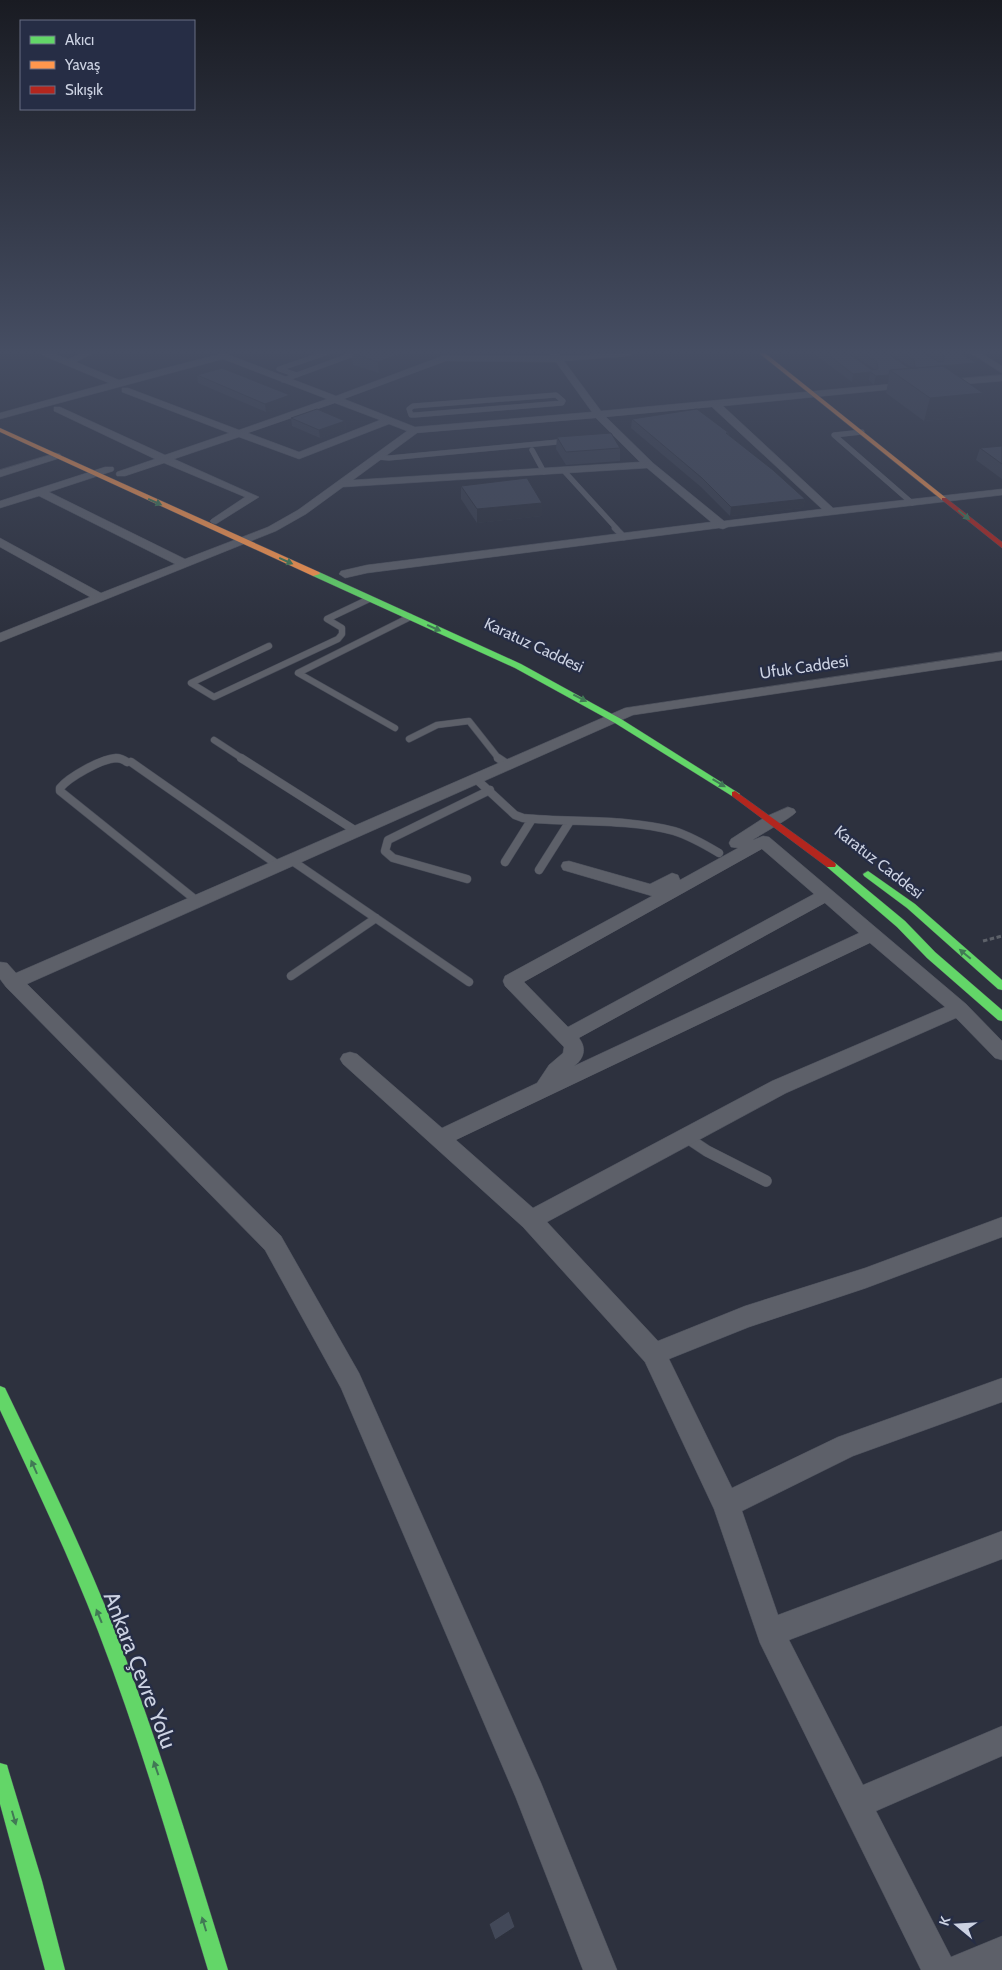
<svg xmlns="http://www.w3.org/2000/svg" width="1002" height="1970" font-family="Cabin,sans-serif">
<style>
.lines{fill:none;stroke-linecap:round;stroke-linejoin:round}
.lane-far3-casing{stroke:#4a4e5a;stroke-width:5.5}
.lane-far2-casing{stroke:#4a4e5a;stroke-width:7}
.lane-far1-casing{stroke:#4a4e5a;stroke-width:9}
.lane-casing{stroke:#4a4e5a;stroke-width:12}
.street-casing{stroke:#4a4e5a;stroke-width:1}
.fast-casing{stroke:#4a4e5a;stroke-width:1}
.slow-casing{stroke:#4a4e5a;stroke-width:1}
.jam-casing{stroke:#4a4e5a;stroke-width:1}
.path{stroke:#5d6169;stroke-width:3;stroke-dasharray:4.5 2.5;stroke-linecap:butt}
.lane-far3{stroke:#5d6069;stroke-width:5}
.lane-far2{stroke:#5d6069;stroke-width:6}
.lane-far1{stroke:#5d6069;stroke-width:8}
.lane{stroke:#5d6069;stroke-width:11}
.street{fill:#5d6069;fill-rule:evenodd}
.fast{fill:#63d668;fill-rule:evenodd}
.slow{fill:#ff974d;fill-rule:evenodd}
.jam{fill:#b3261e;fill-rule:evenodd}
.wall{fill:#393e4c}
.shaded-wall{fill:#2e323e}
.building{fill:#424858;stroke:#2e323e}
.oneway{fill:#417955}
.labels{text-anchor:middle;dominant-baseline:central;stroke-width:4.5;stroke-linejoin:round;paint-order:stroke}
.far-street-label{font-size:16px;fill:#ccd2e2;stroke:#262d45}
.near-street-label{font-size:22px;fill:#ccd2e2;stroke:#262d45}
</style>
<rect width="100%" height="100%" fill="#2d313e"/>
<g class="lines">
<!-- lane-far3 casing -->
<g class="lane-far3-casing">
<path id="lane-far3" d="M 297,375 L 279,369 L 326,353
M 283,380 L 351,355
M 556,395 L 563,401 L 562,403 L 415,415 L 411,415 L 409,409 L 413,406 Z
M 862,432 L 834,435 L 912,503
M 532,450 L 544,472
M 376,457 L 389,458 L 568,441
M 564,471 L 617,529"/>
</g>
<!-- lane-far2 casing -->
<g class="lane-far2-casing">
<path id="lane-far2" d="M 615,528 L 624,537
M 269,646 L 191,683 L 214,697 L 338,639 L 342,634 L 342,628 L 327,619 L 369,599
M 395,728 L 298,673 L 410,617
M 409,739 L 437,725 L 469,721 L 499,759
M 214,740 L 243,759
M 112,759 L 120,759"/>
</g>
<!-- lane-far1 casing -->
<g class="lane-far1-casing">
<path id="lane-far1" d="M 241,758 L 356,831
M 498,758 L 507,764
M 127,762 C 124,760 120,758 116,758 C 101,759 69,777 60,788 L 60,791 L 197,901
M 131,762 L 278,865
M 475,778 L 515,815 L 523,818 C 572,823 625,818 674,831 C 690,836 704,844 719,853
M 291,860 L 469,982
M 505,862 L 532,819
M 539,870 L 570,821
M 467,879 L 393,858 L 385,851 L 388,840 L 490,790
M 291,976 L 376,918"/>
</g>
<!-- lane casing -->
<g class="lane-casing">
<path id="lane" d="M 686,1137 L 707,1151 L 766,1181"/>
</g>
<!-- street casing -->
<g class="street-casing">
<path id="street" d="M 41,353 L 52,353 L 68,359 L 82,353 L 93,353 L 76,362 L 119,380 L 224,353 L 336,396 L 445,355 L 552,356 L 550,353 L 558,353 L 561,356 L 633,353 L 629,356 L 564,361 L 601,411 L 912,382 L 915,383 L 915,387 L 723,406 L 833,508 L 1002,489 L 1002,495 L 728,527 L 723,529 L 719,528 L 367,573 L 345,578 L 339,574 L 341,571 L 367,565 L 711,522 L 647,468 L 343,487 L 306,514 L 276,531 L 0,642 L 0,633 L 90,597 L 0,547 L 0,538 L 101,593 L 175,564 L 39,496 L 0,508 L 0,501 L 105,467 L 113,467 L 114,469 L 113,471 L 49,492 L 185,559 L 268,527 L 298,510 L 407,431 L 389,424 L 299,459 L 239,437 L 174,459 L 259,497 L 216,524 L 212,523 L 210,521 L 212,519 L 245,497 L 164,463 L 125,476 L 117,476 L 116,474 L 117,472 L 155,459 L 54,411 L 54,407 L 60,407 L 165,455 L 229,433 L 122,392 L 122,388 L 128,388 L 239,430 L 327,399 L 223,359 L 0,419 L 0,413 L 109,383 L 42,355 ZM 446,361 L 556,362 L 592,412 L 415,427 L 344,399 ZM 335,403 L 380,420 L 299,452 L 248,433 ZM 712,407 L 822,509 L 724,521 L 653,463 L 606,417 ZM 596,418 L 640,462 L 353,480 L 417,433 Z
M 971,353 L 981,353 L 1002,366 L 1002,373 Z
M 1002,375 L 1002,381 L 942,386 L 937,383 L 942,380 Z
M 56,453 L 60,454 L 61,456 L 60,458 L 0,477 L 0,470 Z
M 1002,652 L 1002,660 L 633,715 L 27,984 L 281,1236 L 359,1373 L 541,1783 L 617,1970 L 583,1970 L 516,1798 L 341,1388 L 265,1250 L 6,987 L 0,979 L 0,962 L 7,963 L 16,973 L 625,708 Z
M 788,807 L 794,809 L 796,812 C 793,817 761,834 753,840 L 763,836 L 769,837 L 966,1004 L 1002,1041 L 1002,1060 L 995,1058 L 956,1018 L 786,1093 L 547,1222 L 658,1341 L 745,1306 L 865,1268 L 1002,1217 L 1002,1237 L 866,1288 L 749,1327 L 669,1359 L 732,1488 L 838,1437 L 1002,1378 L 1002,1402 L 853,1456 L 742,1511 L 778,1615 L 1002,1531 L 1002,1559 L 789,1640 L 863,1785 L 1002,1726 L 1002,1756 L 876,1811 L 951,1957 L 1002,1936 L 1002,1970 L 921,1970 L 760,1643 L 714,1509 L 645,1362 L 523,1227 L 343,1064 L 340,1059 L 343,1054 L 350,1052 L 357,1054 L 442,1128 L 537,1083 L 549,1065 L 563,1053 L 564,1047 L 505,986 L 503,981 L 505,976 L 652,896 L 563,870 L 561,866 L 563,862 L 569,861 L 650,884 L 672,873 L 678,875 L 680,880 L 738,848 L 731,847 L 729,843 L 731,839 L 765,817 ZM 762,849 L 814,894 L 568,1027 L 524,982 ZM 825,903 L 859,933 L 574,1066 C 584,1059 587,1048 579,1038 ZM 870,943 L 945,1007 L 772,1081 L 533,1208 L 456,1140 Z"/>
</g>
<!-- fast casing -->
<g class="fast-casing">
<path id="fast" d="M 313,572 L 319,572 L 521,664 L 621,719 L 740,794 L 738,796 L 732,796 L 615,723 L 515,668 L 313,576 Z
M 831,862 L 835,863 L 905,921 L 935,952 L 1002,1010 L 1002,1021 L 998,1020 L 927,958 L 897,927 L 827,867 L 826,865 Z
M 868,871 L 915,904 L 1002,980 L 1002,990 L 998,989 L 907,908 L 864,876 L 863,874 Z
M 0,1386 L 5,1388 C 44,1469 83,1549 116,1633 C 159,1743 193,1857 228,1970 L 208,1970 C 173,1856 141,1742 98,1631 C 69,1556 34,1483 0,1410 Z
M 0,1763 L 7,1765 L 9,1772 L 42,1881 L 65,1970 L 45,1970 L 0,1804 Z"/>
</g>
<!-- slow casing -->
<g class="slow-casing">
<path id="slow" d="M 759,353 L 765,353 L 946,498 L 946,500 L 942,500 Z
M 0,428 L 319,572 L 320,574 L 313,576 L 0,432 Z"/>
</g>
<!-- jam casing -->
<g class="jam-casing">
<path id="jam" d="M 942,498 L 946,498 L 1002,542 L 1002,548 L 942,500 Z
M 735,791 L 835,863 L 836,865 L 835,867 L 827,867 L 732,796 L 732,792 Z"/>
</g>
<!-- path -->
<path class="path" d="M 983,941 L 1002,936"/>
<!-- lane-far3 -->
<use href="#lane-far3" class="lane-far3"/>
<!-- lane-far2 -->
<use href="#lane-far2" class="lane-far2"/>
<!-- lane-far1 -->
<use href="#lane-far1" class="lane-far1"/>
<!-- lane -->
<use href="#lane" class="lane"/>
<!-- street -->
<use href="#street" class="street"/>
<!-- fast -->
<use href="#fast" class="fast"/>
<!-- slow -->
<use href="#slow" class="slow"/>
<!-- jam -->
<use href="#jam" class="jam"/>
</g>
<!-- wall -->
<path class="wall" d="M 352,353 L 418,359 L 379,373 L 353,365 Z
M 813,353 L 848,353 L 872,370 L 874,369 L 850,353 L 887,353 L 909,368 L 911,367 L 889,353 L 924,353 L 939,362 L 940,362 L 926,353 L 960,353 L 974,371 L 954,373 L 977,416 L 924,421 L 886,393 L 888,383 L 874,385 L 869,380 L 852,382 Z
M 197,375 L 291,404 L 266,412 L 198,383 Z
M 291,418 L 345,421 L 346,429 L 320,438 L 292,426 Z
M 632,419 L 729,433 L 729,435 L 805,499 L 803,508 L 730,516 L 701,487 L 631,428 Z
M 557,437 L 620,448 L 620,461 L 566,465 L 556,449 Z
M 1002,446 L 1002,479 L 976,460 L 980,448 Z
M 461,486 L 542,516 L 477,523 L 461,499 Z"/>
<!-- shaded-wall -->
<path class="shaded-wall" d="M 403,353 L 418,353 L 418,359 L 379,373 L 378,362 Z
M 977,363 L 974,371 L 926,376 L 922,368 Z
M 870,372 L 869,380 L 852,382 L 853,374 Z
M 889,375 L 888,383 L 874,385 L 876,376 Z
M 983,393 L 977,416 L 924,421 L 930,398 Z
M 290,395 L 291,404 L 266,412 L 265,404 Z
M 345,421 L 346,429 L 320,438 L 319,430 Z
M 805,499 L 803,508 L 730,516 L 731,507 Z
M 542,503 L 542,516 L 477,523 L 477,509 Z
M 515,1927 L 515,1929 L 495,1942 L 495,1940 Z"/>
<!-- building -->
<path class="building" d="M 352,353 L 403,353 L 378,362 Z
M 826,353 L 848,353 L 872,370 L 878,369 L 877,362 L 863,353 L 887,353 L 909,368 L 915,367 L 914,360 L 903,353 L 924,353 L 939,362 L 944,361 L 944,355 L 940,353 L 960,353 L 977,363 L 890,370 L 889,375 L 876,376 L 870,372 L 853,374 Z
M 943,366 L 983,393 L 930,398 L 890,370 Z
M 222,368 L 290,395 L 265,404 L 197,375 Z
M 317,409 L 345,421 L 319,430 L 291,418 Z
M 697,409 L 729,433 L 726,433 L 773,470 L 805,499 L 731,507 L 702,478 L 632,419 Z
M 611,433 L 620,448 L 566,452 L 557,437 Z
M 1002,446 L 1002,464 L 980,448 Z
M 527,478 L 542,503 L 477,509 L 461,486 Z
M 509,1911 L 515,1927 L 495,1940 L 489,1924 Z"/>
<!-- one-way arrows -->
<defs><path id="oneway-solid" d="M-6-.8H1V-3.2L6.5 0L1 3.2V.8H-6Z" transform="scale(1.25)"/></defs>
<g class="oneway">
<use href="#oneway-solid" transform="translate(155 502) rotate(24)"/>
<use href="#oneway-solid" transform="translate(964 515) rotate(40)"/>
<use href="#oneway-solid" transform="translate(286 561) rotate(24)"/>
<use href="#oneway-solid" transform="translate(434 628) rotate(24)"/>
<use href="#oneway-solid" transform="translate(580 698) rotate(27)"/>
<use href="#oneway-solid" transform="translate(719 783) rotate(31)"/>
<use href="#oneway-solid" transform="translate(965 954) rotate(-140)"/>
<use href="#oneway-solid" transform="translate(34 1467) rotate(-114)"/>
<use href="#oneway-solid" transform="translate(99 1616) rotate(-112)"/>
<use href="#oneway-solid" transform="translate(156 1768) rotate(-109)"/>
<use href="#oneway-solid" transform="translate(14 1818) rotate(74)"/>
<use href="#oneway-solid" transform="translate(204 1924) rotate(-107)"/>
</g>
<!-- sky -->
<linearGradient id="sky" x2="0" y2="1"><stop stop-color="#191b22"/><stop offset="0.56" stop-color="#464e63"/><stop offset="1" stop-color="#464e63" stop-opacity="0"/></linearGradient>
<rect width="1002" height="628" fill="url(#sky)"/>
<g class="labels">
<!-- far-street labels -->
<g class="far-street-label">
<text transform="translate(534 645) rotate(25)">Karatuz Caddesi</text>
<text transform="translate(804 667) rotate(-8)">Ufuk Caddesi</text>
<text transform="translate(879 862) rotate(38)">Karatuz Caddesi</text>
</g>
<!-- near-street labels -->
<g class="near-street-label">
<text transform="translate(140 1670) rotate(69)">Ankara Çevre Yolu</text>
</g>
</g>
<!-- legend -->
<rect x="20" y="20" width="175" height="90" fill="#262d45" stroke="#686f84"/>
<rect x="30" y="36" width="25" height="8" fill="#63d668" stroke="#686f84"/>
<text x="65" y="45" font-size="15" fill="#ccd2e2">Akıcı</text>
<rect x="30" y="61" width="25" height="8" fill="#ff974d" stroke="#686f84"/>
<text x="65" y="70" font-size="15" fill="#ccd2e2">Yavaş</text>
<rect x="30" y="86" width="25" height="8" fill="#b3261e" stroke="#686f84"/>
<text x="65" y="95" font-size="15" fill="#ccd2e2">Sıkışık</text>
<!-- north arrow -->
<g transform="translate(957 1925) rotate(288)" stroke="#262d45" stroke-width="4" paint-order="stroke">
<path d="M0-4L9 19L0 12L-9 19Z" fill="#ccd2e2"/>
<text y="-8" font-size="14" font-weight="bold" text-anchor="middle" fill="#ccd2e2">K</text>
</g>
</svg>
